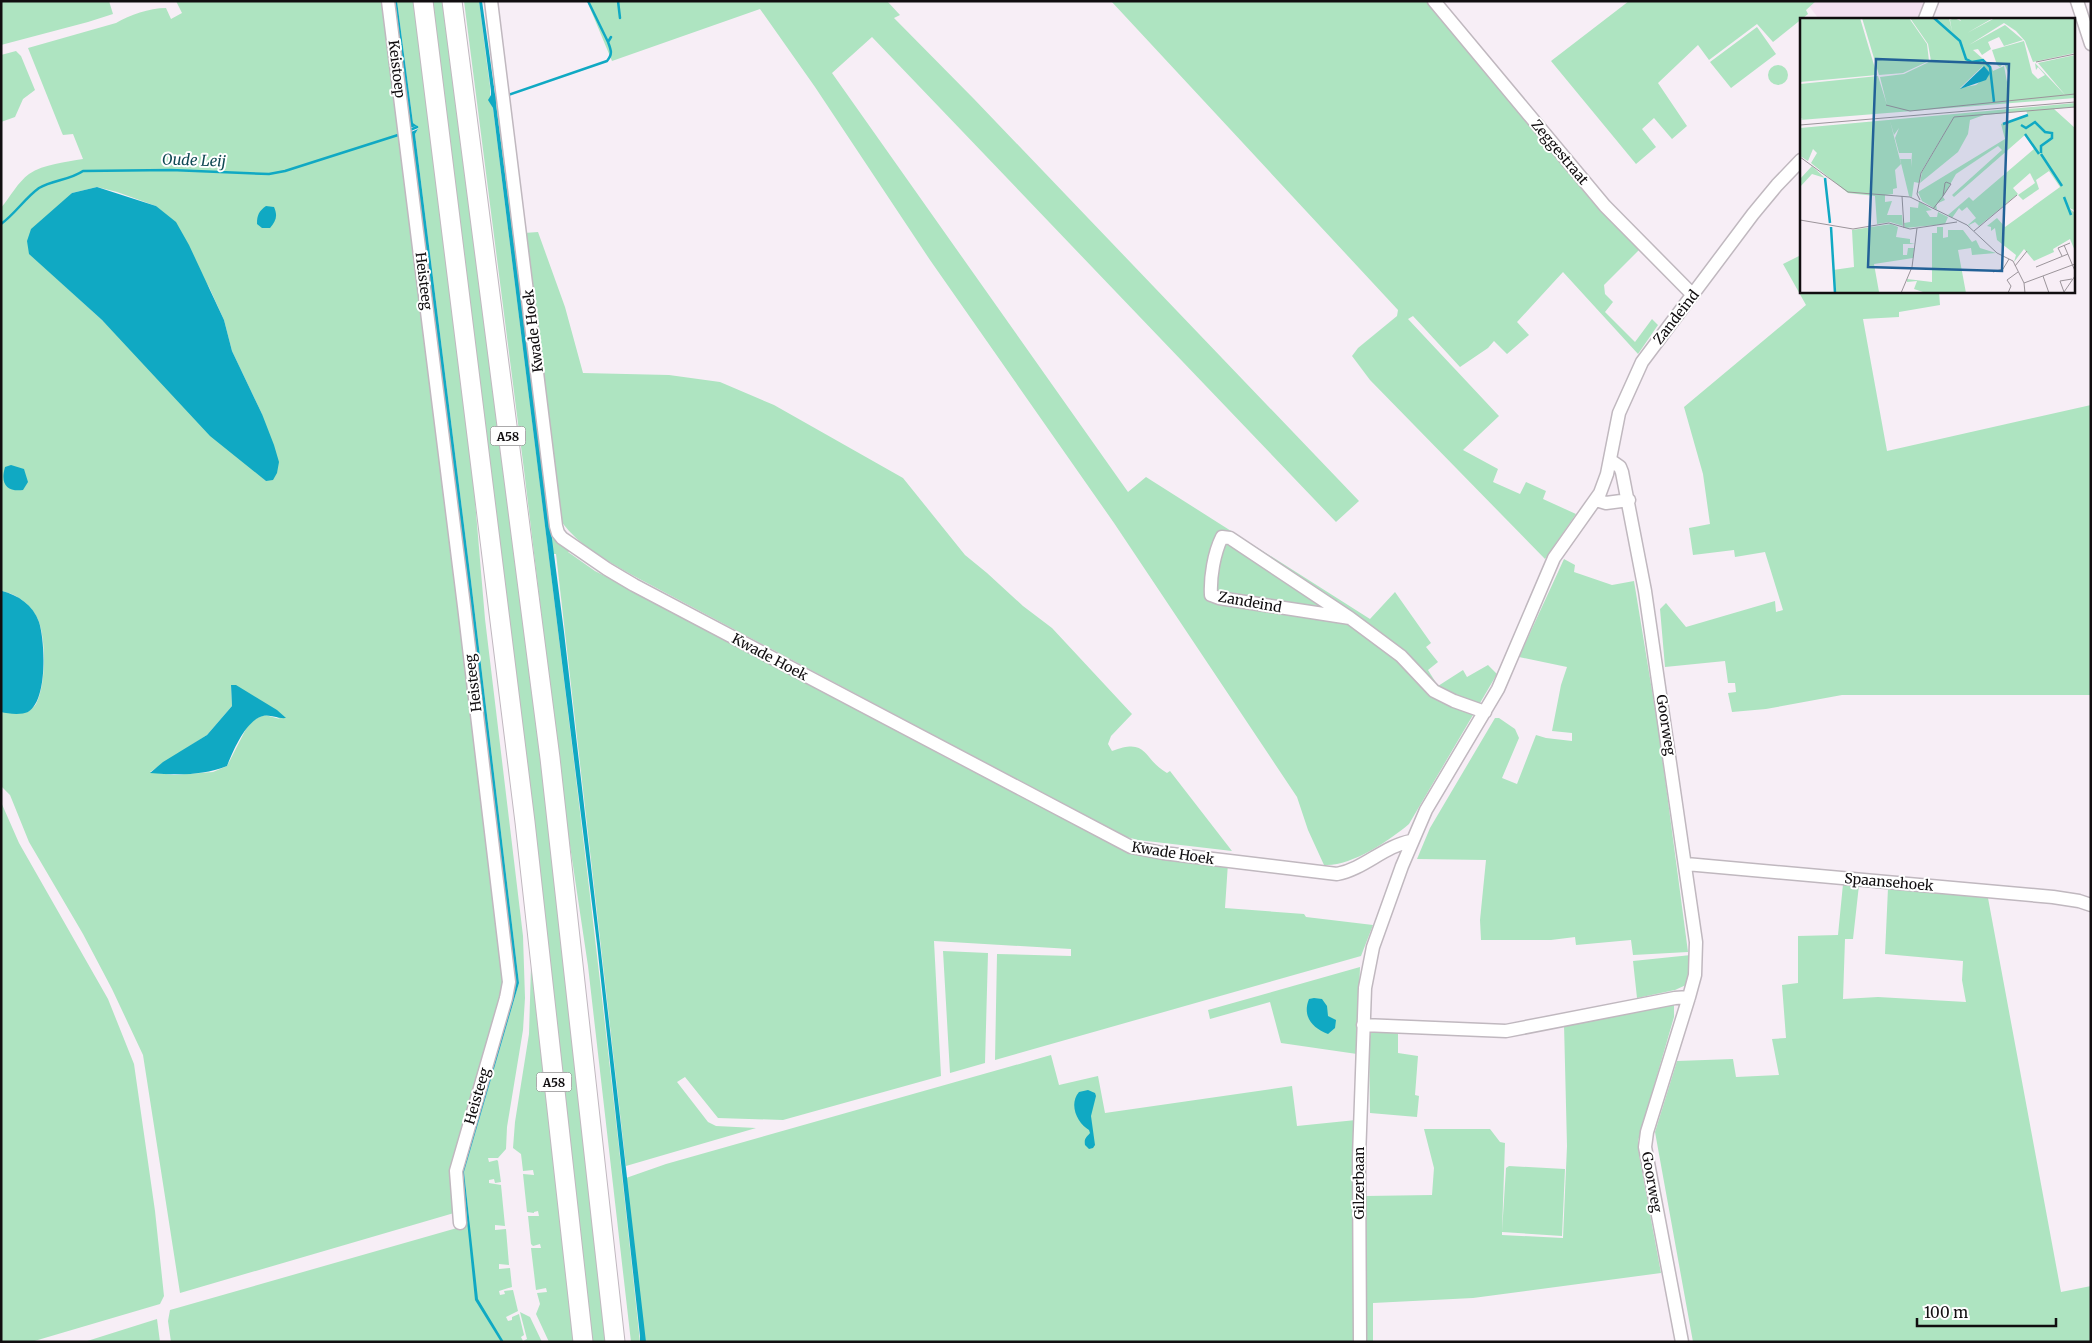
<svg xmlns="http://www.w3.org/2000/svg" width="2092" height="1343" font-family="Merriweather,serif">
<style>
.commercial{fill:#f4e1f1}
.green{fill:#aee4c1;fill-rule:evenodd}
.water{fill:#10a9c3}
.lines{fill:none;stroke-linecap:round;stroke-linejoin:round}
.stream{stroke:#10a9c3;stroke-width:2.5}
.minor-casing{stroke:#c0b8bf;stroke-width:15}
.highway-casing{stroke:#c0b8bf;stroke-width:21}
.minor{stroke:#fff;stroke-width:12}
.highway{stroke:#fff;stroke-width:19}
.labels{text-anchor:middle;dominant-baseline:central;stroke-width:4;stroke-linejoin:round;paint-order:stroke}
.shield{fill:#fff;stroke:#585658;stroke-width:1}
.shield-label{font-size:12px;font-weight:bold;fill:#110e10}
.street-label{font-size:14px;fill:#110e10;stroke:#fff}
.water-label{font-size:15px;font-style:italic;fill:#0f4853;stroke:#fff}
.inset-river{fill:none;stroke:#10a9c3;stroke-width:2.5}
.inset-road{fill:none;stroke:#9b949a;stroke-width:1}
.view{fill:#226197;fill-opacity:0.15;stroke:#226197;stroke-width:2.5}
.inset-edge{fill:none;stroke:#110e10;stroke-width:2.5}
</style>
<rect width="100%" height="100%" fill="#f7eef6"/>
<!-- commercial -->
<path class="commercial" d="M 1816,1 L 1925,1 L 1917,19 L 1819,19 L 1809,6 Z"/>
<!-- green -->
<path class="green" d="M 1,1 L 109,1 L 113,14 L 88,22 L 1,45 Z
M 176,1 L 385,1 L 506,984 L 454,1213 L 180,1293 L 143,1055 L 112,989 L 83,934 L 29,842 L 10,795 L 1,786 L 1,712 L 28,712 C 30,710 34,707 36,704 C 46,685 46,642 39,622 C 33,606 18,594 1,591 L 1,208 C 10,197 18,182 29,174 C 44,164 66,162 83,159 L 73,134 L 63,135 L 62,133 L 28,48 L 116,23 C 130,15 149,8 166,8 L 171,19 L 182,13 ZM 97,187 L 117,192 L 156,206 L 209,287 L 224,320 L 232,351 L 262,414 L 266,481 L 102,320 L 30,254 L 72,193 ZM 231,685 L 280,719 L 265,715 L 255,719 L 247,727 L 227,766 L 213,772 L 174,775 L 150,772 L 207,735 L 232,706 Z
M 397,1 L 414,1 L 473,477 L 485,619 L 523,936 L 525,998 L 523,1030 L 507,1127 L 506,1149 L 498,1158 L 488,1158 L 489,1162 L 497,1160 L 498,1161 L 501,1182 L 495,1183 L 494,1179 L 489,1180 L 489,1183 L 501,1185 L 505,1226 L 495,1225 L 495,1230 L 506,1229 L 509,1265 L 499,1264 L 499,1269 L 510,1268 L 512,1287 L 499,1291 L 500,1295 L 505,1294 L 504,1291 L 513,1290 L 518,1311 L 506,1317 L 508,1321 L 512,1320 L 512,1317 L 519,1314 L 524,1335 L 521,1337 L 523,1341 L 527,1339 L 520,1312 L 530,1317 L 542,1342 L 171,1342 L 168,1321 L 170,1310 L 457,1228 L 458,1176 L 511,990 L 459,526 L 515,981 L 514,992 L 462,1171 L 470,1227 L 464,1172 L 519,983 L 471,581 L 415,134 L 418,129 L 413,123 Z
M 431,1 L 446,1 L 533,692 L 609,1342 L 592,1342 Z
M 464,1 L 479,1 C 483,30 486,58 490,86 C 491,95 489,101 493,108 C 544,519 597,930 640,1342 L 631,1342 L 588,966 L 566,819 L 524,470 Z
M 587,1 L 887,1 L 900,15 L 894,18 L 974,99 L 1359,501 L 1336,522 L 872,37 L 832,73 L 1128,492 L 1146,477 L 1370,619 L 1395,592 L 1431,643 L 1426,647 L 1438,662 L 1428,670 L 1438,686 L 1463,670 L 1467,677 L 1488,665 L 1497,674 L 1409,824 C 1389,841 1350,867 1324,865 L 1308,830 L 1297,797 L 1114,523 L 930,260 L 815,87 L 760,9 L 612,61 Z
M 1111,1 L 1430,1 L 1641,248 L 1604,285 L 1605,294 L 1613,302 L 1605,312 L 1635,342 L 1652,319 L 1658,325 L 1638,354 L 1563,272 L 1517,322 L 1529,335 L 1507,354 L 1494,341 L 1488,348 L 1460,367 L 1413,316 L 1408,319 L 1499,416 L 1463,450 L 1498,469 L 1493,482 L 1520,494 L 1526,482 L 1546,491 L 1543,499 L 1576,514 L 1545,559 L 1370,380 L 1352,356 L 1358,348 L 1397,316 L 1398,310 Z
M 1629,1 L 1816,1 L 1806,10 L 1808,14 L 1773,42 L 1757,24 L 1709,60 L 1698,45 L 1658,83 L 1687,126 L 1672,139 L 1654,118 L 1642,129 L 1656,147 L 1636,164 L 1551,61 Z
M 1757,27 L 1776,54 L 1731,88 L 1710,62 Z
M 16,51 L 21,56 L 35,90 L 23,99 L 15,117 L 1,122 L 1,55 Z
M1768 75a10 10 0 1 1 20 0a10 10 0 1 1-20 0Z
M 498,100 L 554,530 L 570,551 L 568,552 L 595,571 L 742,646 L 945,757 L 1115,845 L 1228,863 L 1225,908 L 1304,914 L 1306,917 L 1373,925 L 1361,956 L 995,1060 L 997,954 L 1071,956 L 1071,949 L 934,941 L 941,1076 L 783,1120 L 718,1118 L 685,1077 L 677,1082 L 708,1122 L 716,1126 L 756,1128 L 626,1166 L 556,554 L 552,554 L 496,104 Z
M 538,232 L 565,307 L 583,373 L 669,375 L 720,382 L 774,405 L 903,478 L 965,555 L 987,573 L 1023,606 L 1052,628 L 1132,714 L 1111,736 L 1108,744 L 1112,751 C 1149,737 1142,759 1167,773 L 1170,771 L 1232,851 L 1138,840 L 1123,836 L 632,575 C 605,559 580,547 561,521 L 524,233 Z
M 1801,255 L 1801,291 L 1939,291 L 1940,305 L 1899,312 L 1899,317 L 1863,319 L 1887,451 L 2091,405 L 2091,695 L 1842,695 L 1766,709 L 1732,712 L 1728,693 L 1736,692 L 1735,683 L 1728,683 L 1725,661 L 1665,667 L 1660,609 L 1666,603 L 1686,627 L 1775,601 L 1776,612 L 1783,610 L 1765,552 L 1735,557 L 1734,550 L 1693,555 L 1689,528 L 1710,524 L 1703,474 L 1684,407 L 1806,305 L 1783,264 Z
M 1564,559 L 1575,565 L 1574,572 L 1612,585 L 1634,581 L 1659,733 L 1688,952 L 1633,955 L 1631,940 L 1576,945 L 1575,937 L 1551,940 L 1481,940 L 1480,920 L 1486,860 L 1417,859 L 1430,828 L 1495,718 L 1499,718 L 1515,729 L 1519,738 L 1502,778 L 1517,784 L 1536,735 L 1546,738 L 1572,741 L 1572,733 L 1552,731 L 1561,685 L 1567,667 L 1519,657 Z
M 1,802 L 19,843 L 108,999 L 134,1064 L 155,1211 L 164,1296 L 160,1304 L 31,1342 L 1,1342 Z
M 1843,884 L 1859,885 L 1853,939 L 1845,939 L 1843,999 L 1878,997 L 1966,1002 L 1962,980 L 1963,961 L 1885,954 L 1888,888 L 1988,898 L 2061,1292 L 2091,1286 L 2091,1342 L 1693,1342 L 1655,1132 L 1677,1061 L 1733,1059 L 1736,1077 L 1779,1075 L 1772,1039 L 1786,1038 L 1782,985 L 1798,983 L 1798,936 L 1838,935 Z
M 943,951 L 988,953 L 985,1063 L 950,1073 Z
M 1691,955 L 1686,985 L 1675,990 L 1637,998 L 1633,961 Z
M 531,966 L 574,1342 L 549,1342 L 536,1314 L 540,1304 L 537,1293 L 547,1292 L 546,1288 L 536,1290 L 531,1248 L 541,1248 L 540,1244 L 533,1246 L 531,1244 L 528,1216 L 539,1216 L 538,1211 L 534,1212 L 534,1213 L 527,1212 L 523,1174 L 534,1175 L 533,1170 L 523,1171 L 521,1154 L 513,1148 L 515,1122 L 529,1034 Z
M 1360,967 L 1357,1054 L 1281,1043 L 1270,1002 L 1210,1019 L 1208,1010 Z
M 1674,1005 L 1674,1017 L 1638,1141 L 1639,1155 L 1661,1273 L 1473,1298 L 1373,1303 L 1373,1342 L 1365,1342 L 1366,1196 L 1432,1195 L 1434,1168 L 1424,1129 L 1490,1129 L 1500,1142 L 1505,1143 L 1502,1232 L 1506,1168 L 1509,1166 L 1565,1169 L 1562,1236 L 1502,1232 L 1502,1235 L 1563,1238 L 1567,1146 L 1564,1024 Z
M 1375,1029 L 1398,1029 L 1398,1053 L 1418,1056 L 1415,1095 L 1419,1096 L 1417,1117 L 1370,1113 L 1369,1039 L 1371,1033 Z
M 1051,1055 L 1059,1085 L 1098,1076 L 1105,1113 L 1292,1086 L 1297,1126 L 1356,1120 L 1356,1342 L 645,1342 L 626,1178 L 666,1164 Z
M 157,1319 L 160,1342 L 84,1342 Z"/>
<!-- water -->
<path class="water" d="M 393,1 L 397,1 L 413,123 L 417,126 L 409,128 Z
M 479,1 L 482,1 L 495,94 L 498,100 L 496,104 L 564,632 L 646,1342 L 640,1342 L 640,1336 L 597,944 L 493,108 L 488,100 L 491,95 L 491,91 Z
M 418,129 L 415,134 L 471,581 L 519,983 L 464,1172 L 478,1299 L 504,1342 L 501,1342 L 475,1300 L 462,1171 L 514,992 L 515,981 L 411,132 Z
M 97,187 L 156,206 L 176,222 L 189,245 L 224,320 L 232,351 L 262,414 L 274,445 L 279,462 L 277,473 L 273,480 L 266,481 L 210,436 L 102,320 L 29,254 L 27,241 L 31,229 L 72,193 Z
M 266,206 L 274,207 C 278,216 276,221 270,228 L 262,228 L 257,224 C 257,215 259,211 266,206 Z
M 11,465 L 24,469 L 28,482 L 23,490 C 7,492 0,484 5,467 Z
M 2,591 C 18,595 33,605 39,622 C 45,641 48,700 28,712 C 22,715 8,714 1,712 Z
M 231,685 L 236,685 L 277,710 L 286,718 C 278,719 270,714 263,716 C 246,720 233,751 227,766 C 202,776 176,775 150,773 L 163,762 L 207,735 L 232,706 Z
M 1314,998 L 1322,999 L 1327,1006 L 1328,1016 L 1336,1020 L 1335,1028 L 1328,1034 C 1312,1028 1302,1016 1309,999 Z
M 1088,1090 L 1095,1093 L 1096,1096 L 1091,1116 L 1095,1145 L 1093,1148 L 1089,1149 L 1085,1145 C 1084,1138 1086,1138 1090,1133 L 1089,1130 C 1078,1124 1068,1105 1079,1092 Z"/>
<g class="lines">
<!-- stream -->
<path class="stream" d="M 588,1 L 608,42
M 618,1 L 620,18
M 508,95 L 607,61 C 613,54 611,50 608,42 L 611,37
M 410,130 L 417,127
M 1,224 C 15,214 25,198 39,188 C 53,180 70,180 83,171 L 171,170 L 269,174 L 285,171 L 398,135"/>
<!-- minor casing -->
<g class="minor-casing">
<path id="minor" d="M 388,1 L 464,606 L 509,982 L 506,998 L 456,1171 L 460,1223
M 491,1 L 556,526 L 558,533 L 562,538 L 607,569 L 634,585 L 1131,847 L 1163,853 L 1337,874 C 1364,869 1384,846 1411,841
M 1434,1 L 1605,206 L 1693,295
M 2077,1 L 2091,44
M 1925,19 L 1932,1
M 1610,460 L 1620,467 L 1622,472 L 1645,591 L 1696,942 L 1695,975 L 1689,997 L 1647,1132 L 1645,1147 L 1682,1342
M 1596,500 L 1606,503 L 1629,500
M 1222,537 L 1230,538 L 1350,618 L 1219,598 L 1211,595 C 1210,577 1214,553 1222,537 Z
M 1350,618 L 1401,656 L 1434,691 L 1454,701 L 1485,712
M 1686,864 L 2053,897 L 2079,901 L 2091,905
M 1363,1025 L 1506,1031 L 1675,998 L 1689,997
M 1360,1342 L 1359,1158 L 1365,988 L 1373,947 L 1402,866 L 1426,810 L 1498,689 L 1554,558 L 1600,493 L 1607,474 L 1619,413 L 1642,362 L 1753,214 L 1777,185 L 1801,160"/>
</g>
<!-- highway casing -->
<g class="highway-casing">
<path id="highway" d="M 423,1 L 525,822 L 583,1342
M 452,1 L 550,758 L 615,1342"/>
</g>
<!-- minor -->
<use href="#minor" class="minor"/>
<!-- highway -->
<use href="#highway" class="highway"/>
</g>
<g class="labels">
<!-- shield labels -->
<g class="shield">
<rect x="490.5" y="426.5" width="35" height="19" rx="4"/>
<rect x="536.5" y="1072.5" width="35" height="19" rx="4"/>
</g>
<g class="shield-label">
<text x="508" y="436">A58</text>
<text x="554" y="1082">A58</text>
</g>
<!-- street labels -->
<g class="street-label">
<text transform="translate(397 69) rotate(83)">Keistoep</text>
<text transform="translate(1560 152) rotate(50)">Zeggestraat</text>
<text transform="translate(424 281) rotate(83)">Heisteeg</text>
<text transform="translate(1676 317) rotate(-52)">Zandeind</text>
<text transform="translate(533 331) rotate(-97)">Kwade Hoek</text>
<text transform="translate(1250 602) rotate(10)">Zandeind</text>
<text transform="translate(770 657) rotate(28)">Kwade Hoek</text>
<text transform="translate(473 683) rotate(-97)">Heisteeg</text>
<text transform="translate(1666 725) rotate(81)">Goorweg</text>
<text transform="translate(1173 853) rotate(9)">Kwade Hoek</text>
<text transform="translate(1889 882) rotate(5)">Spaansehoek</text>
<text transform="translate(477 1096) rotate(-74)">Heisteeg</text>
<text transform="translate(1652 1182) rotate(80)">Goorweg</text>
<text transform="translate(1359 1183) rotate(-90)">Gilzerbaan</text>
</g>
<!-- water labels -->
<g class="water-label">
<text transform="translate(194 160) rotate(2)">Oude Leij</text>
</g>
</g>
<!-- overview -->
<g transform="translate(1800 18)">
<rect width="275" height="275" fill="#f7eef6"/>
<path d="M 0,0 L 60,0 L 77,57 L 0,64 ZM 62,0 L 109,0 L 127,26 L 129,43 L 103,55 L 79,57 ZM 110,0 L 149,0 L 152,13 L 150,2 L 154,0 L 161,3 L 159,0 L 193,0 L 167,15 L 195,0 L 256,0 L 256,3 L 256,0 L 275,0 L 275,35 L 233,44 L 225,23 L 216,13 L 204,5 L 169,27 L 205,7 L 223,22 L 204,28 L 199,19 L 188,24 L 191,31 L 182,37 L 178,31 L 173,32 L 191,48 L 193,53 L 204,48 L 207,64 L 209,57 L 204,45 L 200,49 L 197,47 L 192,32 L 224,23 L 232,55 L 238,61 L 245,57 L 238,49 L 236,52 L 235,45 L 266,78 L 238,45 L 275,37 L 275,80 L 0,102 L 3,101 L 0,100 L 0,66 L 78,58 L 87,87 L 80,59 L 104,56 L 131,43 L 128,26 ZM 183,48 L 190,55 L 176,67 L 160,70 ZM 275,85 L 275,89 L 184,97 L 170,102 L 168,116 L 158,134 L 120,165 L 122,154 L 154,99 L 121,154 L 119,165 L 114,164 L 112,179 L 109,178 L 100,141 L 111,141 L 111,149 L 112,135 L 99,135 L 95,120 L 99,110 L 94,117 L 90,103 L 101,146 L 95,152 L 97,170 L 93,171 L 93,176 L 85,177 L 85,184 L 92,183 L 87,197 L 102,197 L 103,208 L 90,204 L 77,206 L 75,178 L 48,175 L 11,145 L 17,135 L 13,131 L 8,143 L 0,138 L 0,110 ZM 254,91 L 275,110 L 275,194 L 274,192 L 269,190 L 275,195 L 275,233 L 270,221 L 253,231 L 254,234 L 234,243 L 224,231 L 214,244 L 216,237 L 197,222 L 195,210 L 191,213 L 191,209 L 187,208 L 197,200 L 205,209 L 260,169 L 249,153 L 236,162 L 239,171 L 223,182 L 218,177 L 235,165 L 230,155 L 213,170 L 218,176 L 179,208 L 175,204 L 169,207 L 171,209 L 168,207 L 176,200 L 167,189 L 162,193 L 159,190 L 152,200 L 148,197 L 169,179 L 173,183 L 234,131 L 225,117 L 154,179 L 152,177 L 202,132 L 198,128 L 156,156 L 143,179 L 145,182 L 136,186 L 137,192 L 122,183 L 118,174 L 205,121 L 201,106 L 228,97 L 226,93 ZM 12,148 L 25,160 L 12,156 L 0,169 L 0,161 ZM 119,183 L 132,192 L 126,193 L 130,199 L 137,199 L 138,194 L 148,199 L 145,206 L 105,210 L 104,205 L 110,204 L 110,189 L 118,190 ZM 91,206 L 98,209 L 96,219 L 110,221 L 110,225 L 115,226 L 103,226 L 103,237 L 107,237 L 108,230 L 114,230 L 113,240 L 74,246 L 79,274 L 36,275 L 33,252 L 54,249 L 52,212 ZM 137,209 L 143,209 L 143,220 L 148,219 L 148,212 L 163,212 L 172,224 L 176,222 L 180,230 L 196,235 L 172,237 L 171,230 L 158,232 L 166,275 L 126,275 L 114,271 L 117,263 L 107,264 L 107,261 L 132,264 L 132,215 L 137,215 Z" fill="#aee4c1" fill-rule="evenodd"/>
<path d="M 184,48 L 190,55 L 186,62 L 160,71 Z" fill="#10a9c3"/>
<path class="inset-river" d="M 134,0 L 160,23 L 166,41 L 172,44 L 183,42 L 190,49 L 194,84M 203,106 L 228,97M 221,107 L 226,110 L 235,104 L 245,114 L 252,115 L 252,120 L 241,128 L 241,135M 225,116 L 239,136M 241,136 L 262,168M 25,160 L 30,205M 264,179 L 271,197M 31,209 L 35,275"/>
<path class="inset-road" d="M 236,44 L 275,36M 86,87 L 110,93 L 275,76M 0,107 L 275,84M 0,139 L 48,174 L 110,179 L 167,207 L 197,235 L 213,243 L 224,265 L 225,275M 146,164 L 151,166 L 143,178 L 145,165 ZM 102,178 L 104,210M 120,182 L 117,176 L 121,155 L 154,99 L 275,89M 133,191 L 143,178M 0,202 L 53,211 L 89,205 L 110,211 L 157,204M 174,213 L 217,177M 264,227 L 275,253M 262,238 L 258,230 L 270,225M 215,248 L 227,233M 236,249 L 268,236M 193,254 L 203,251 L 209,241M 243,258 L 249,275M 224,265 L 275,246M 264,274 L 260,263 L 272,261M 264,274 L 275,258M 101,275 L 112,249 L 117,210M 208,275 L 211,268 L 207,262 L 218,254"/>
<path class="view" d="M 76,41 L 209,46 L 202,253 L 68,249 Z"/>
<rect width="275" height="275" class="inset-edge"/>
</g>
<!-- border -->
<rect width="2092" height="1343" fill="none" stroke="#110e10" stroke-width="5"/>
<!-- scale -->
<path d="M1917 1318v8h139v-8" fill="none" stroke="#110e10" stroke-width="2.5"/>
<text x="1924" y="1318" font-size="15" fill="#110e10" stroke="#ffffff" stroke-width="4" paint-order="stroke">100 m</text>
</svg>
